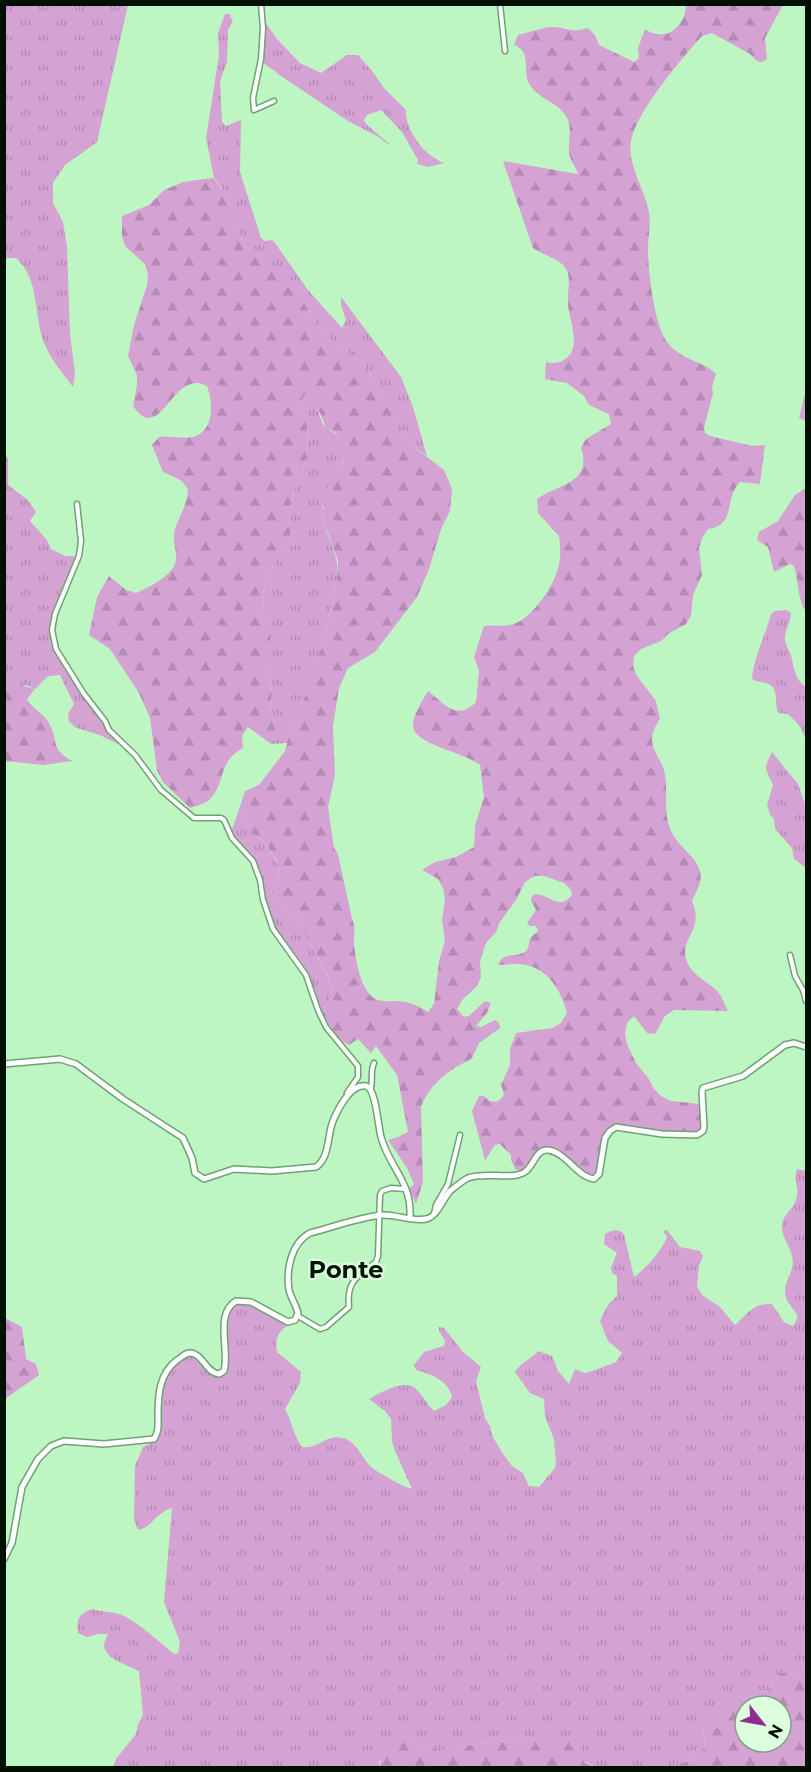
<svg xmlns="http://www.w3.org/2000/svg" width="811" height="1772" font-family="Montserrat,sans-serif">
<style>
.grass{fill:url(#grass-tufts)}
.forest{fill:url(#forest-firs);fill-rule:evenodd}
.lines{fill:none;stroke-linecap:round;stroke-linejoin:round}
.street-casing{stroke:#6da272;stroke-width:7}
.secondary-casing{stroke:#6da272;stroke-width:8}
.street{stroke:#fff;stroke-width:4}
.secondary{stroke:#fff;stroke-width:5}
.labels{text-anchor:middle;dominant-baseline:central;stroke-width:4.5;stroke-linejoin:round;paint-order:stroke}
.quarter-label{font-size:24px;font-weight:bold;fill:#001002;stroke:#dcfdde}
</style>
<defs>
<pattern id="grass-tufts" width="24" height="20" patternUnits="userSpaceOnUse" patternTransform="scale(1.5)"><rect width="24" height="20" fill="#d5a2d4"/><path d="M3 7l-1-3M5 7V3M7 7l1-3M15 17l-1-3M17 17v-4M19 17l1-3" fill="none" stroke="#b58ab4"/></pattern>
<pattern id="forest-firs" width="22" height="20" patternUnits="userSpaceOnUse" patternTransform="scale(1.5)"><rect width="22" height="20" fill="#d5a2d4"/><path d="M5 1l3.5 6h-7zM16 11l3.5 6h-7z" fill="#b58ab4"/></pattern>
</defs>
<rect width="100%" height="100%" fill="#bef6c3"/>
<!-- grass -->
<path class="grass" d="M 4,5 L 128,5 L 97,142 L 65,165 L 53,183 L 53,203 L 63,222 L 67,246 L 70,334 L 75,374 L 73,387 C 62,372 49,358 43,340 C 34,313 39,278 16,258 L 5,258 Z
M 225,14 L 231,14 L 230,17 L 233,21 L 228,30 L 227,62 L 220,81 L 222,122 L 226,126 L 241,120 L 240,172 L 261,238 L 265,241 L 272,240 L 275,243 L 308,290 L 342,328 L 346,320 L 341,305 L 341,297 L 401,377 L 413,407 L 427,456 L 410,444 L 398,427 L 368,369 L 352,355 L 334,344 L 319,329 L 298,292 L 250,252 L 239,234 L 226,194 L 214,178 L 206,138 L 219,55 L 218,33 Z
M 265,22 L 277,39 L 300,63 L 321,73 L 347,55 L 358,55 L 372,71 L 384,88 L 406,110 C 405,131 425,156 444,163 L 428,167 L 417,164 L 418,160 L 402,132 L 381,110 L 367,115 L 364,120 L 367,125 L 393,147 L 377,136 L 348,121 L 278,74 C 274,69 266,67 263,62 Z
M 306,391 C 310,396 314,401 317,406 C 320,413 320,422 326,428 C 330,431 334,432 338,436 C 358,459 324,484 323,509 C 322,531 338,550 338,572 L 324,643 L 310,672 L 308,693 L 292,722 L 287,743 L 271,744 L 275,729 L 271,708 L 272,687 L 266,667 L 270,636 L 264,616 L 263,594 L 268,574 L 291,539 L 289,518 L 292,496 L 308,457 L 307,421 L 302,412 L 301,401 Z
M 5,452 L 8,460 L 8,485 L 28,500 L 36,512 L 30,521 L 47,540 L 51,549 L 65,556 L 77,556 L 54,611 L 51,626 L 51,645 L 82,693 L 103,720 L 109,733 L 120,743 L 118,744 L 100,735 L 77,728 L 69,722 L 68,714 L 74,704 L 60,675 L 48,676 L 35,689 L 26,685 L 5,696 Z
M 786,610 L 791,613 C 791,621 786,628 785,636 C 784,643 788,647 790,653 C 795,667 793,678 806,687 L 806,749 L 806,739 L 799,725 L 788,714 L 778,713 C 774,703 780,687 766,683 C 760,681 757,682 752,679 C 754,656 765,637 771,614 L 775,611 Z
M 772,752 L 798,784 L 806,807 L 806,868 L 794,859 L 792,848 L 775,829 L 774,819 L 770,815 L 767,805 L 773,785 C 765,767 763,770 772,752 Z
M 239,810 L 243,813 L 249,828 L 255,836 L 265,842 L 278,864 L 279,879 L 273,894 L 302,922 L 304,932 L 329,979 L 332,994 L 323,1014 L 304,966 L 275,928 L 264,898 L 257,864 L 231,832 Z
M 797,1169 L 806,1171 L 806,1679 L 780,1672 L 769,1689 L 750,1697 L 703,1725 L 705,1747 L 688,1761 L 672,1767 L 596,1767 L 536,1738 L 469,1745 L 456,1751 L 446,1751 L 423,1747 L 404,1736 L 379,1761 L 379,1767 L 113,1767 L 116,1759 L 136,1734 L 138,1724 L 143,1715 L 139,1671 C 128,1665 110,1661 105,1649 C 102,1645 106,1639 108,1634 L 98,1634 L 87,1637 L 78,1633 C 76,1619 79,1614 92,1609 C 101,1612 117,1612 124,1616 C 143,1626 158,1641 174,1654 L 178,1653 L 180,1642 L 164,1602 L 172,1508 C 154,1513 155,1526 138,1530 L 134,1520 L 135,1466 L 143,1447 L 151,1443 L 159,1437 C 167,1409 152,1364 192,1356 L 213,1376 L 221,1376 L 228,1369 L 228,1312 L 236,1303 L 248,1304 L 288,1325 C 277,1333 275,1339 277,1352 L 301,1372 L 300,1383 L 285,1409 C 292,1422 293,1435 302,1447 C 321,1449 325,1434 342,1438 C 358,1441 362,1461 375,1470 C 385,1476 401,1486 412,1489 L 395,1451 L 392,1441 L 391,1419 L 385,1411 L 369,1399 C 380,1393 403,1379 415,1388 C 420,1392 428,1405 434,1411 L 446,1405 L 452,1397 C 449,1381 431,1374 416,1370 L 414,1365 L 424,1352 L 444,1346 L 445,1341 L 439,1331 L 439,1327 L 444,1328 L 464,1353 L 481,1367 L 476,1381 L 485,1418 L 490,1426 L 493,1437 L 503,1454 L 512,1466 L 523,1473 L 529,1486 L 539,1487 L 555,1468 L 556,1463 L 554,1439 L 545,1417 L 544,1399 L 530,1393 L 515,1372 C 522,1361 532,1359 538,1351 L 552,1356 L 558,1371 L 569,1384 L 575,1369 L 584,1373 L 590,1372 L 616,1362 L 622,1353 L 608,1341 L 600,1321 C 604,1312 608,1303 617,1296 L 617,1276 L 612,1273 L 611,1268 L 617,1253 L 604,1244 L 605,1234 C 612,1230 618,1228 624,1234 L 634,1277 C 647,1267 661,1252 667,1237 L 663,1231 L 667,1230 L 680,1247 L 700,1251 L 703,1256 L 699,1266 L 697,1286 L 702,1295 L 720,1307 L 735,1325 C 748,1314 753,1303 772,1304 L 784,1322 L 793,1326 L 798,1317 C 794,1308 786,1303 785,1293 C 784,1280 796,1270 792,1256 C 790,1246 781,1236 782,1225 C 783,1214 795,1208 797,1196 C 799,1185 793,1183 797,1169 Z"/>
<!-- forest -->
<path class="forest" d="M 687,5 L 783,5 L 765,38 L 767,59 L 762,62 L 757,61 L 750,54 L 712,33 L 702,36 C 682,58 639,109 632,137 C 625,160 643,186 648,208 C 652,222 648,234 648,249 C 648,271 654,324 667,342 C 681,361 705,361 716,374 L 712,386 L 713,393 L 704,428 L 705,433 L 710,436 L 752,446 L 765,445 L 760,484 L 740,482 C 723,500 737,525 708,529 L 702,538 L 699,548 L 702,575 L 693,595 L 691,616 L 686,624 L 668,634 L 661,641 L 641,649 L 634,656 L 633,666 L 637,676 L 656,701 L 660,719 C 656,725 652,732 652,740 C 653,752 661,760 664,770 C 670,792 660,816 675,838 C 682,849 696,857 700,871 C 703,882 696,891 692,901 C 706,932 676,937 688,964 C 693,975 708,982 716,990 C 722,995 724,1004 728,1011 L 674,1010 L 665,1016 L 655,1034 L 647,1033 L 634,1016 L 627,1023 L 625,1034 L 627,1044 L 636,1063 L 649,1079 L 654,1089 L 661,1096 L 671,1101 L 700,1104 C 702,1115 705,1125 697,1134 L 690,1134 L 622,1125 C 600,1128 600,1154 597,1172 L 592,1175 C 575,1167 563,1146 542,1149 C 535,1157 528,1172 516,1170 L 511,1160 L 511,1155 L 500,1144 L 495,1145 L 485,1160 L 472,1111 L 479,1096 L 484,1096 C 490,1104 500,1104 504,1094 L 501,1085 L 510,1065 L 510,1049 L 516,1033 L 552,1028 L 561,1023 L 567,1013 C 562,993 549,969 526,965 C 517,963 507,965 498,965 C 503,950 517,959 526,951 C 530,947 528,942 531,937 C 533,935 536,933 538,931 L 536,926 L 530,926 L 527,923 L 536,910 L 531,901 L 532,896 C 546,888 557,914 572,895 L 571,890 L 564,883 L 544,876 L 534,876 L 525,882 L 516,900 L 500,922 L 496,932 L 486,943 L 480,961 L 481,977 L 477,986 L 462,1000 L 457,1009 L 464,1017 L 469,1016 L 485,1001 L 491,1003 L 487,1013 L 476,1026 L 481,1027 L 495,1020 L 499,1023 L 500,1028 L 479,1043 L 472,1058 L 468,1061 C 447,1070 429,1086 421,1107 L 423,1182 L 416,1204 L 409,1189 L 414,1184 L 407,1168 L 388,1140 L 398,1137 L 408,1132 L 397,1075 L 376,1046 L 371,1053 L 358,1039 L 349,1045 C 337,1040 330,1026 323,1014 L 332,994 L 329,978 L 304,932 L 302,922 L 273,894 L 279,879 L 278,863 L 265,842 L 251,833 L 243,813 L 239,810 L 245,791 L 259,785 L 285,751 L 292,722 L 307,693 L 310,672 L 324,643 L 338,572 L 338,561 L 324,522 L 323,511 L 326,490 L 343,463 L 344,452 L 342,442 L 336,433 L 326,428 L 318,408 L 306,392 L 301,401 L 302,412 L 307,421 L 308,457 L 292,496 L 289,518 L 291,539 L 268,574 L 263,594 L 264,616 L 271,636 L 266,667 L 272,687 L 271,708 L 275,729 L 271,744 L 248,727 L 242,736 L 243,748 C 216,763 227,783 209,800 C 204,804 196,806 190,808 L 163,782 L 157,770 L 150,718 L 139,693 L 110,649 L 89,635 L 97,597 L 109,576 L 126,590 L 136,593 C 149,587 177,574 176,557 C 176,548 172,539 175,529 C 180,515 187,505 188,489 L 182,481 L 163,472 L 152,445 L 159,437 C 170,436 183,439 193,437 C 215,431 213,403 207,386 C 204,385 201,383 197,383 C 170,382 158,443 133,406 L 137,385 L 137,375 L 128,356 L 134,325 L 147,285 L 148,274 L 145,264 L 126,247 L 122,237 L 122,216 L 149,205 L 164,190 L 183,182 L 213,178 L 226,194 L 239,234 L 250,252 L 284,275 L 298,292 L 319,329 L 334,344 L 352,355 L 368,369 L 398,427 L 410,444 L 444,470 L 452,489 L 450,511 L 441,529 L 429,569 L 417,597 L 375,652 L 348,668 L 339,688 L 333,726 L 335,775 L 328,807 L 334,848 L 338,854 L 352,919 C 356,928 354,932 354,942 C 355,958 361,995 378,1000 C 385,1002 391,1001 397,1001 C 410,1001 418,1006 428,1012 L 434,1004 L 439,961 L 445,941 L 442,920 L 445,899 L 443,888 L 438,879 L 422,870 L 435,862 L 456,857 L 474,847 L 475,826 L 484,797 L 480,765 C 466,753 413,744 413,726 C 413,714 423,700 428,691 C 444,703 456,722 476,702 L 479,671 L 474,657 L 484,626 C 494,624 506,628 516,623 C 534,616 556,583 559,564 C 561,554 560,545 559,536 L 538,513 L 537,499 C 557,484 593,484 581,448 L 586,439 L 611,424 L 609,414 L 589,405 L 584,396 L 567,383 L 545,379 L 546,362 C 553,364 559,363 564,360 C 583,349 569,321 568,304 C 567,294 571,280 567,271 C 561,258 544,256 533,248 L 503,161 L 578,174 C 576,167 570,160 569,153 C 568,140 573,127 566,116 C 558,102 538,99 530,85 C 521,72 533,51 514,45 L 518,35 C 529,33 539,28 551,27 C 566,26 569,34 588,28 L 595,35 L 599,45 L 634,62 L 639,58 L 638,48 L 645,29 C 659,39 674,35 683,19 C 685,15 685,9 687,5 Z
M 806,369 L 806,421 L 799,418 L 806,389 Z
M 806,488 L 806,612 C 797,599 799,582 794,566 L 790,564 L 774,572 L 768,547 L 757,540 L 759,532 L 778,521 L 795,495 Z
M 16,684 L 35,689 L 27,699 C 32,708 41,712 47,720 C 60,738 48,748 72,761 L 43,765 L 5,761 L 5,696 L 8,690 Z
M 5,1318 L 22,1327 L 26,1359 L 36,1364 L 39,1375 L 5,1399 Z
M 780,1672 L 806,1679 L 806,1767 L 672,1767 L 688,1761 L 705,1747 L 703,1725 L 709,1719 L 750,1697 L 769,1689 ZM 745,1706 L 781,1706 L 781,1742 L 745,1742 Z
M 392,1734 L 404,1736 L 423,1747 L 446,1751 L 456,1751 L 469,1745 L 536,1738 L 557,1737 L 578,1742 L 585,1763 L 596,1767 L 379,1767 L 385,1743 Z"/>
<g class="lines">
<!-- street casing -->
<g class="street-casing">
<path id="street" d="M 261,4 L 263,28 L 261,59 L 253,98 L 254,110 L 274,101
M 500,4 L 505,51
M 77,504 L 81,541 L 79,556 L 55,614 L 52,630 L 56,649 L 84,694 L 105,721 L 109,730 L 135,755 L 161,790 L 194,818 L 221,818 L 224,820 L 232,838 L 253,861 L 260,880 L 263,900 L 273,929 L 306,975 L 318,1010 L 326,1027 L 358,1066 L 358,1077 L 347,1093
M 790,955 L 795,976 L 803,990 L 806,1001
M 371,1088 C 373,1080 370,1071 374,1063
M 434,1214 L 436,1205 L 448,1184 L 460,1135
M 298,1316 L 320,1329 L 326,1327 L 349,1307 C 346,1281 358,1276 376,1262 L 378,1256 L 380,1195 L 382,1191 L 391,1188 L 405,1189"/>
</g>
<!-- secondary casing -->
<g class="secondary-casing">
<path id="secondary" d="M 4,1064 L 60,1059 L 76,1064 L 123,1099 L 183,1138 L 192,1158 L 195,1173 L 204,1179 L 234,1169 L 272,1171 L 316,1167 C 330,1157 327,1136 333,1121 C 338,1109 351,1083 366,1086 C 376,1088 378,1126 381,1137 C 389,1167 412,1182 410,1217
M 4,1559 L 12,1543 L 22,1487 L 38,1459 L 51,1446 L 64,1441 L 104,1444 L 154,1439 C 159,1432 158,1425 158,1416 C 158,1395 159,1374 177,1360 C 181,1358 184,1354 189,1353 C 202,1352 206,1373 219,1374 L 224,1371 C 230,1350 214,1314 236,1301 L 251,1302 L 288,1322 L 295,1320 L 298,1313 C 296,1305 291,1298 289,1290 C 286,1270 291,1243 310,1233 C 333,1227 357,1218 381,1215 C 395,1214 414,1222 426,1219 C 437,1217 443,1199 450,1191 C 455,1187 462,1181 468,1178 C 485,1171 515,1181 526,1171 C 534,1165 536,1149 548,1150 C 566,1152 577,1177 594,1179 L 599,1174 L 605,1138 L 610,1131 L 616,1127 L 662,1134 L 697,1135 L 703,1131 L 704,1127 L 702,1093 L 703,1088 L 743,1076 L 785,1045 L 794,1043 L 806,1047"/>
</g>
<!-- street -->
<use href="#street" class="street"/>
<!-- secondary -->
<use href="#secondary" class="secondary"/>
</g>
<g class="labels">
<!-- quarter labels -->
<g class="quarter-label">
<text x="346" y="1269">Ponte</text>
</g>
</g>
<!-- border -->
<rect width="811" height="1772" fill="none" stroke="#001002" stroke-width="12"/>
<!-- north arrow -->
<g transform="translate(763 1724) rotate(121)"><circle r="28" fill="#dcfdde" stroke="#849e86" stroke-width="1.5"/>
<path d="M0-4.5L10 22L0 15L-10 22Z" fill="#902c92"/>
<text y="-9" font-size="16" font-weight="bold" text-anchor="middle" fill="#001002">N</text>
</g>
</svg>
